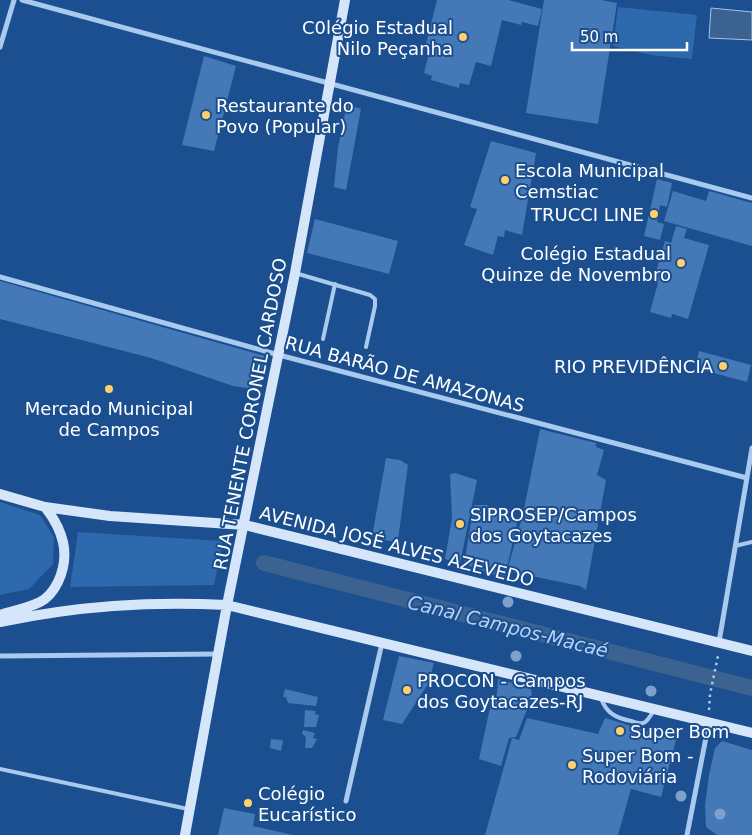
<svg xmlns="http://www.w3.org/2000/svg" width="752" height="835" font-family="'DejaVu Sans',sans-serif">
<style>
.green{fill:#2e69ad}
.water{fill:#3c6290;stroke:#9cc4f0}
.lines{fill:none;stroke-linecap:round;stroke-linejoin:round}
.canal{stroke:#3c6290;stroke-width:16}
.building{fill:#4478b7}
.path{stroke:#a9c9ee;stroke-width:2.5;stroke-dasharray:2.5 4;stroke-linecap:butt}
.lane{stroke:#a9c9ee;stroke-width:4}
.street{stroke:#a9c9ee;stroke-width:5}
.secondary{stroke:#d6e6fa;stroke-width:10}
.tree{fill:#7ea0ca}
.poi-dot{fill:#ffd166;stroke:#1b4f8f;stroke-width:2}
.labels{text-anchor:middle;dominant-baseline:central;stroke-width:4;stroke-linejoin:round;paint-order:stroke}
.poi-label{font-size:18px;fill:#fff;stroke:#1b4f8f;text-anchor:start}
.street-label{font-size:18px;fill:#fff;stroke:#1b4f8f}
.water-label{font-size:19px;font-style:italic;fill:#b5d3f5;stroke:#1b4f8f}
</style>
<rect width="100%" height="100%" fill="#1b4f8f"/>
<!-- green -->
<path class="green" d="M 618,7 L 697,15 L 692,59 L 651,55 L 613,46 Z
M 0,502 L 40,515 L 54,537 L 53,564 L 29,589 L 0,595 Z
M 78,532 L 223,541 L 214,585 L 70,587 Z"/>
<!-- water -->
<path class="water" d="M 711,8 L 752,12 L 752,40 L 709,38 Z"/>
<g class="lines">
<!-- canal -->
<path class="canal" d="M 264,563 L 752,688"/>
</g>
<!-- building -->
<path class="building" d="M 437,0 L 508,0 L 542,9 L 538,26 L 522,22 L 521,25 L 502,20 L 491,66 L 476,62 L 469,85 L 460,83 L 459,88 L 431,80 L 432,76 L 424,73 L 430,49 L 425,48 Z
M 544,0 L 601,0 L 617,3 L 598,124 L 526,113 Z
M 204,56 L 236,66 L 214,151 L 182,145 Z
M 347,104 L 361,109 L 346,190 L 334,187 L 338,147 Z
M 491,141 L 536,153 L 522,235 L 505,230 L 504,237 L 498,236 L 493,255 L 464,245 L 477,209 L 470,207 Z
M 657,179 L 672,183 L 667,207 L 660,205 L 657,222 L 664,224 L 660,240 L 644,236 Z
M 673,191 L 706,201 L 709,191 L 752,203 L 752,246 L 664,221 Z
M 315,219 L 398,241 L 389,274 L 307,253 Z
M 676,226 L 687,229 L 684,238 L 709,245 L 688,319 L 672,314 L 671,318 L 650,312 L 658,283 L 653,282 L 665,241 L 671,243 Z
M 0,281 L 265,356 L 266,364 L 260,384 L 253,389 L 233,386 L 151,358 L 0,319 Z
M 699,351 L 751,365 L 747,382 L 695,368 Z
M 540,429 L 596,443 L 596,447 L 604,450 L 597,475 L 606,480 L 586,590 L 580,586 L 507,571 L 523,514 Z
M 386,458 L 400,460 L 408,465 L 398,540 L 394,542 L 372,537 Z
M 455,473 L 477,480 L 460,564 L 445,559 L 452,518 L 450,474 Z
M 474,505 L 487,505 L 518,519 L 505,576 L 495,575 L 464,564 Z
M 399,656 L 434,663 L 428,684 L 402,724 L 383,720 Z
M 498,679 L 531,688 L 532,697 L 516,737 L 509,738 L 501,766 L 479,759 L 489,712 L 497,694 Z
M 285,689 L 318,697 L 316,706 L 288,703 L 286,697 L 283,697 Z
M 305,710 L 315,711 L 315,714 L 319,715 L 316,727 L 304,727 Z
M 527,718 L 598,734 L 605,718 L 676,740 L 661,797 L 631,789 L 618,835 L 485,835 L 512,738 L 519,740 Z
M 303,730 L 315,733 L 313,738 L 317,739 L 312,748 L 305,748 L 306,737 L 302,734 Z
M 271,739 L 283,740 L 281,751 L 270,748 Z
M 722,741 L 752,750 L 752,835 L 717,835 L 706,827 L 705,805 L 709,775 L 715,748 Z
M 224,808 L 255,814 L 253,826 L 293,835 L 218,835 Z"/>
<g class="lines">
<!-- path -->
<path class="path" d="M 709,710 L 710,694 L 718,656"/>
<!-- lane -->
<path class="lane" d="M 295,273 L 370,295 L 375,299 L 375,306 L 366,347
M 323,339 L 335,284
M 735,546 L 752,542
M 601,698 C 606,713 616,718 631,721 C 635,722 639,724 643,723 C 648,722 650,715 654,711
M 0,769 L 188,809"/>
<!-- street -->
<path class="street" d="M 22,0 L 752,198
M 0,47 L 14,0
M 0,277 L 279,355 L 747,478
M 719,642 L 752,448
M 0,656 L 219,654
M 346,801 L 382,643
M 687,835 L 709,722"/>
<!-- secondary -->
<path class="secondary" d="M 0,494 L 45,507 L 110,516 L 245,525 L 752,651
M 0,615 C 13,611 28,608 40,602 C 48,598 54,590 58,582 C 71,554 63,530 45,507
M 0,622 C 78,606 148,601 227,605 L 752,733
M 185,835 L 227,605 L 295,273 L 345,0"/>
</g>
<!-- trees -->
<g class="tree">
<circle cx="508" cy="602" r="5.5"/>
<circle cx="516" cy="656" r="5.5"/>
<circle cx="651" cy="691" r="5.5"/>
<circle cx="681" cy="796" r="5.5"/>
<circle cx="720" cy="814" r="5.5"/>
</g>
<!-- markers -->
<g class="poi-dot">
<circle cx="463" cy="37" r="5"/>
<circle cx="206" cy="115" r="5"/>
<circle cx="505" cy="180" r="5"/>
<circle cx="654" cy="214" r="5"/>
<circle cx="681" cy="263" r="5"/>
<circle cx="723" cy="366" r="5"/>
<circle cx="109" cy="389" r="5"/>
<circle cx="460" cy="524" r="5"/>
<circle cx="407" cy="690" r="5"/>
<circle cx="620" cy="731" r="5"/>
<circle cx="572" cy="765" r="5"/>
<circle cx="248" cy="803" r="5"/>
</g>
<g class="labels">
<!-- poi labels -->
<g class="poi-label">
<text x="453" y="27" text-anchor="end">C0légio Estadual<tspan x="453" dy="21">Nilo Peçanha</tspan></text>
<text x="216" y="105">Restaurante do<tspan x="216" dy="21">Povo (Popular)</tspan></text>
<text x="515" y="170">Escola Municipal<tspan x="515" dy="21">Cemstiac</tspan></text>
<text x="644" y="214" text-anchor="end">TRUCCI LINE</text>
<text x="671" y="253" text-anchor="end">Colégio Estadual<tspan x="671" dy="21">Quinze de Novembro</tspan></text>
<text x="713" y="366" text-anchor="end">RIO PREVIDÊNCIA</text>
<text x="109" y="408" text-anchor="middle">Mercado Municipal<tspan x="109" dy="21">de Campos</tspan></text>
<text x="470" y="514">SIPROSEP/Campos<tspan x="470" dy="21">dos Goytacazes</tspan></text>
<text x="417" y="680">PROCON - Campos<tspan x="417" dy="21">dos Goytacazes-RJ</tspan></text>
<text x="630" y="731">Super Bom</text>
<text x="582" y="755">Super Bom -<tspan x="582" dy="21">Rodoviária</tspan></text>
<text x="258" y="793">Colégio<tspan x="258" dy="21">Eucarístico</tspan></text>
</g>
<!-- street labels -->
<g class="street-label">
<text transform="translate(405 374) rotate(15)">RUA BARÃO DE AMAZONAS</text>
<text transform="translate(250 414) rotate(-79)">RUA TENENTE CORONEL CARDOSO</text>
<text transform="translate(397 546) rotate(14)">AVENIDA JOSÉ ALVES AZEVEDO</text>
</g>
<!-- water labels -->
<g class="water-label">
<text transform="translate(508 626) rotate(14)">Canal Campos-Macaé</text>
</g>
</g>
<!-- scale -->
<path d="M572 42v8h115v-8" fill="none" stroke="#ffffff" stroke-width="2.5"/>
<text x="580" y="42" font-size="15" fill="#ffffff" stroke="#1b4f8f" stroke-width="4" paint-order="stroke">50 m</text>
</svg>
